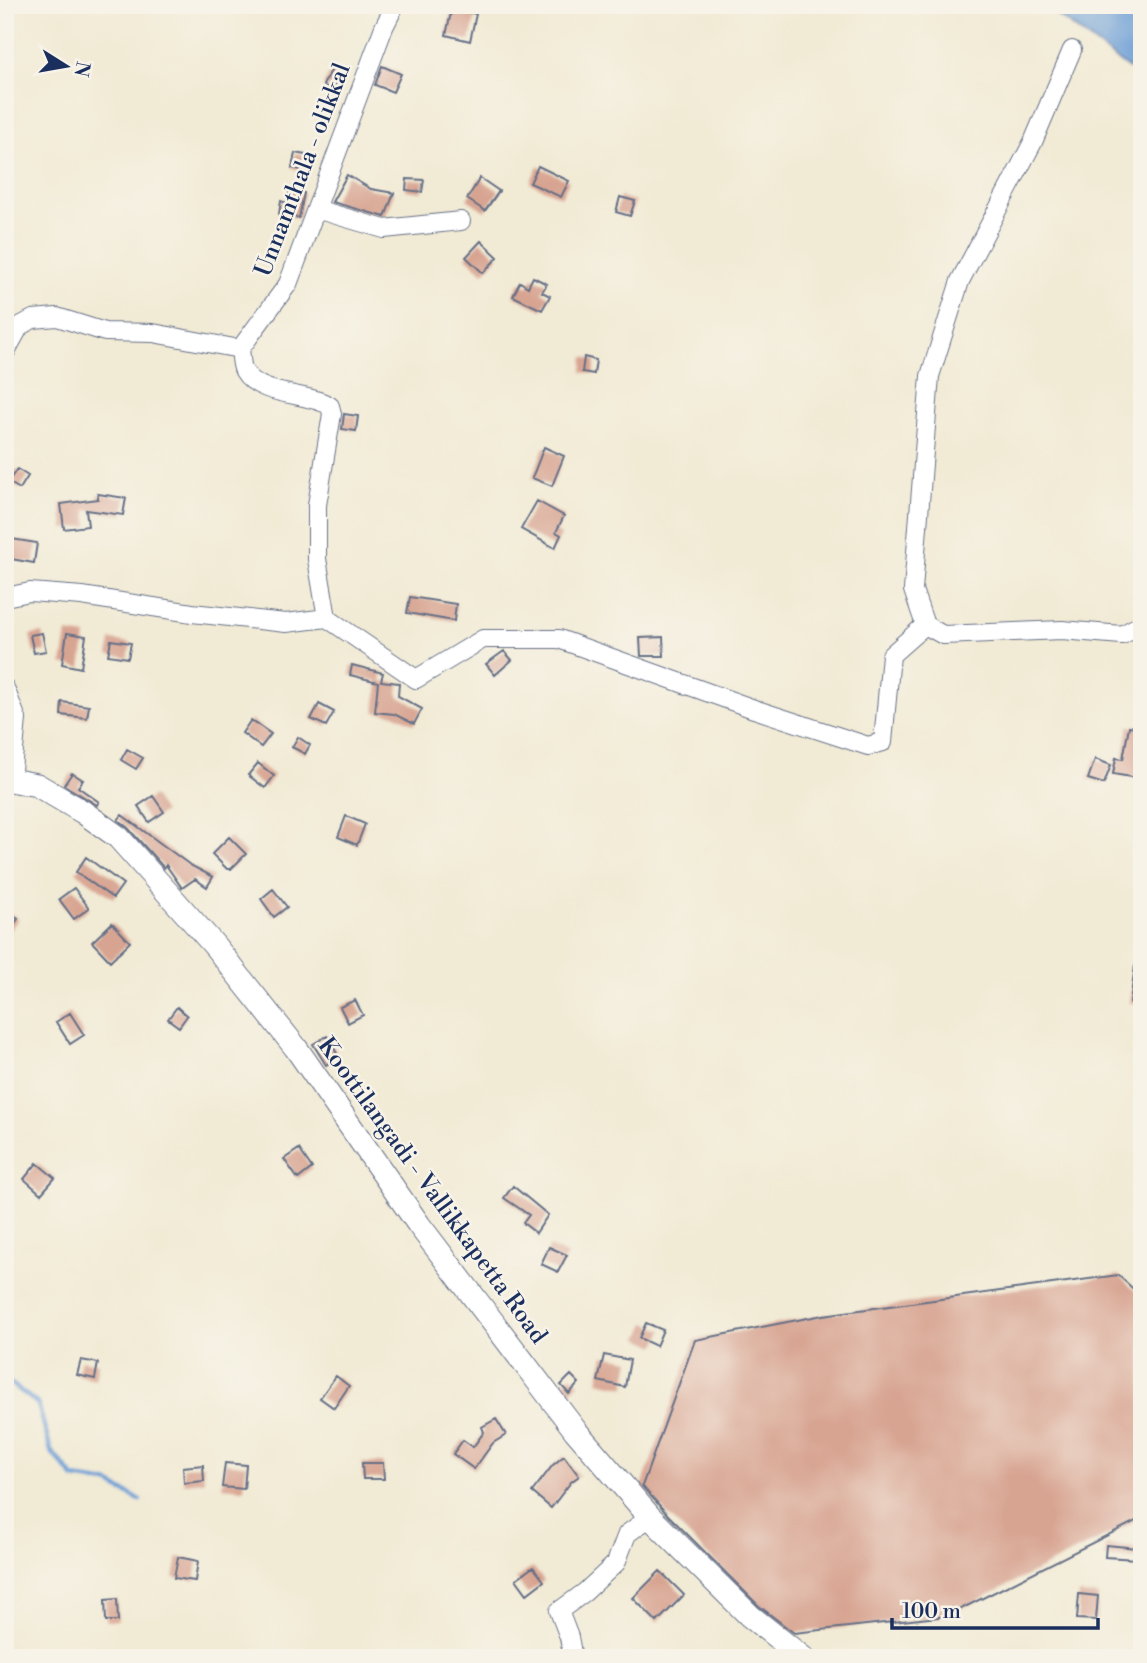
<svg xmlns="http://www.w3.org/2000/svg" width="1147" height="1663" font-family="'Libre Bodoni',serif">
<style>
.water{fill:#6b9dd6;stroke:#43669a;stroke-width:2}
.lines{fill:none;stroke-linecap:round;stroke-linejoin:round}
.stream{stroke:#6b9dd6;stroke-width:4.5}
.building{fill:#d8a492}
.minor-casing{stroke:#667087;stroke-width:20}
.major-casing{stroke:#667087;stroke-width:25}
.minor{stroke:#fff;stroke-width:18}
.major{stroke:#fff;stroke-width:23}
.labels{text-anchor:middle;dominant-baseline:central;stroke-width:5;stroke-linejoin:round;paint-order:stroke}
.street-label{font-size:24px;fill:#1b2f5e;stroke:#f7f3e8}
</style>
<rect width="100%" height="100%" fill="#f7f3e8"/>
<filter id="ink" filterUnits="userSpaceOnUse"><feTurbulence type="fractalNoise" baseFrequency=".0143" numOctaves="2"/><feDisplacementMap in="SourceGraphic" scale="14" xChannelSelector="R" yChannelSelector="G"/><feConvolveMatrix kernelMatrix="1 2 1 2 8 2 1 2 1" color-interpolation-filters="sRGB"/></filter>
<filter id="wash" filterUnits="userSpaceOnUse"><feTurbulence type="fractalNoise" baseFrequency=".00686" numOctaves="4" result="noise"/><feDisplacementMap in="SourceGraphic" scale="28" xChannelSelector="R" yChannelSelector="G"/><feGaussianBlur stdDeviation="1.57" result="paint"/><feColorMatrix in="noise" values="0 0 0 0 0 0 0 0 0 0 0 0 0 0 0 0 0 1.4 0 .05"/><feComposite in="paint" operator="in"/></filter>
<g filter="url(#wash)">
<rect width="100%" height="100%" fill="#f1ead4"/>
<!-- water -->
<path class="water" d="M 1044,5 L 1142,5 L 1142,65 L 1129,69 Z"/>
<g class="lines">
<!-- stream -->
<path class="stream" d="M 5,1379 L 38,1404 L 51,1451 L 74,1478 L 108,1483 L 140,1500"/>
</g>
<g id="blocks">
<!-- building -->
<path class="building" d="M 452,8 L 476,14 L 470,41 L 446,35 Z
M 382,66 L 401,74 L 393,92 L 375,85 Z
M 332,69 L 341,74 L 332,90 L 323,85 Z
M 295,153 L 311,156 L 308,171 L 292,168 Z
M 538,166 L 569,181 L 561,197 L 530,183 Z
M 347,175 L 371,189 L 394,193 L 385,217 L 332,202 Z
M 480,178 L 499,191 L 485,211 L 467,199 Z
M 407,179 L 424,180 L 422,192 L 406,190 Z
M 290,190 L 304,193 L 299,218 L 279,214 L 281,201 L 287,203 Z
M 620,197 L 635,201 L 630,216 L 616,212 Z
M 481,241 L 498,257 L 483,273 L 466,257 Z
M 533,277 L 547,284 L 542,292 L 550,296 L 542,310 L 513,296 L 520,282 L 528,287 Z
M 584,357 L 596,360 L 594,374 L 582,372 Z
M 344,414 L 358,416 L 356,431 L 342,429 Z
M 544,447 L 564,456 L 552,486 L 532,478 Z
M 17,469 L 28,476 L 20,489 L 8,482 Z
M 98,494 L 126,498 L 123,515 L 86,510 L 88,526 L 64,529 L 61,504 L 98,499 Z
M 537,501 L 564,516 L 556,532 L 561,535 L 555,548 L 521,529 Z
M 5,538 L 37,543 L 34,563 L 5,558 Z
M 410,597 L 456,604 L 454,621 L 407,613 Z
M 42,633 L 46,651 L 34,653 L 30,635 Z
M 67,633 L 86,636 L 81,668 L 62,664 Z
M 663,637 L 664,656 L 641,656 L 640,638 Z
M 111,640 L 131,643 L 128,658 L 108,655 Z
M 504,651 L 512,660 L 495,675 L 486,664 Z
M 352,665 L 383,673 L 381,681 L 399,683 L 398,696 L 422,709 L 414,724 L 394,714 L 375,712 L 378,682 L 350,675 Z
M 62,702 L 89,706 L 87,718 L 61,715 Z
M 319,704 L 334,712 L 326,726 L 311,719 Z
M 251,720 L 271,734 L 261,747 L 242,733 Z
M 1129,726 L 1142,728 L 1142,752 L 1137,778 L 1113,774 L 1116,758 L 1123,759 Z
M 298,737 L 310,745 L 305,754 L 292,747 Z
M 127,749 L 143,758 L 136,769 L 121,760 Z
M 1095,759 L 1111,765 L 1104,784 L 1088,779 Z
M 258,763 L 274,776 L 265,788 L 248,775 Z
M 72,773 L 83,780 L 78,787 L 99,802 L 97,805 L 64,785 Z
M 153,796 L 164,812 L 149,822 L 138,806 Z
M 122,815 L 190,865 L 213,877 L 207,887 L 195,879 L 182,888 L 166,865 L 164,868 L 128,828 L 118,820 Z
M 346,816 L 365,824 L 357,845 L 338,837 Z
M 229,837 L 246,854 L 231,869 L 227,869 L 212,854 Z
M 86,857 L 123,884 L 113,898 L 76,872 Z
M 74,888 L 89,908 L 74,919 L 59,899 Z
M 273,889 L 287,907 L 274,917 L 261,899 Z
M 5,909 L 18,919 L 5,937 Z
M 112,923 L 130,942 L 110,961 L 92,942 Z
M 1135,966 L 1142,967 L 1142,1005 L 1130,1003 Z
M 355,1000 L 363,1015 L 348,1023 L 340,1007 Z
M 177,1007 L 187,1016 L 179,1027 L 168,1019 Z
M 70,1013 L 84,1035 L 70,1044 L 56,1022 Z
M 327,1036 L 339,1057 L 326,1065 L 313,1044 Z
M 299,1149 L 312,1168 L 298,1179 L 284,1159 Z
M 37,1163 L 55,1178 L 41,1194 L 24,1179 Z
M 513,1186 L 548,1215 L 536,1233 L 523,1223 L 529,1215 L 504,1198 Z
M 549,1247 L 567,1255 L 558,1272 L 541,1264 Z
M 1118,1275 L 1142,1297 L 1142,1518 L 947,1616 L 794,1633 L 759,1606 L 668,1515 L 642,1486 L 695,1340 L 823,1315 Z
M 646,1323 L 663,1330 L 656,1346 L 639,1338 Z
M 604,1355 L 630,1360 L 625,1387 L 598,1381 Z
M 81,1360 L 98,1363 L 95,1379 L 77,1375 Z
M 571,1375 L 579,1383 L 569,1394 L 561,1385 Z
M 336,1376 L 349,1386 L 334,1408 L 320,1398 Z
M 496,1419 L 506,1435 L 493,1443 L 474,1469 L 453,1454 L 463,1440 L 473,1447 L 484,1432 L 482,1427 Z
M 564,1456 L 579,1476 L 571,1482 L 551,1508 L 532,1492 L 553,1465 Z
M 225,1463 L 246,1465 L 244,1489 L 222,1487 Z
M 362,1463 L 383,1463 L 384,1479 L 363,1479 Z
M 203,1465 L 204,1481 L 184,1483 L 183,1467 Z
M 1106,1545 L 1137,1548 L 1136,1559 L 1105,1557 Z
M 178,1557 L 198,1561 L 195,1581 L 174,1578 Z
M 533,1567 L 544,1581 L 527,1594 L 516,1579 Z
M 660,1571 L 684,1595 L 657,1622 L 633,1598 Z
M 1079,1594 L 1098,1596 L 1096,1620 L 1077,1619 Z
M 117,1599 L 118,1621 L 106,1621 L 105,1600 Z"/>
</g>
</g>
<g filter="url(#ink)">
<use href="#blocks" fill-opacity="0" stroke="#667087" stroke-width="2"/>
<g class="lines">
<!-- minor casing -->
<g class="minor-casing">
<path id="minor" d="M 1072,50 L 1033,142 L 960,281 L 930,376 L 913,590 L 925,625 L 943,635 L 1062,630 L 1122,635 L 1142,624
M 316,209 L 384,229 L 461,221
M 5,353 L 20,326 L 33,319 L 57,317 L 105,332 L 153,333 L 240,349
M 5,597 L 30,592 L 82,596 L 192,613 L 286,623 L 327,618 L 416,679 L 483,639 L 559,639 L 754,709 L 868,746 L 883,742 L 891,655 L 925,625
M 327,618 L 317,559 L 317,505 L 332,414 L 330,406 C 308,392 259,397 244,371 C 241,366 241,355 240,349 L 288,284 L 384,27 L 395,5
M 5,688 L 17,719 L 11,780
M 573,1658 L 569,1637 L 559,1611 L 585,1592 L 616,1563 L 627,1534 L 650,1517"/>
</g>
<!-- major casing -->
<g class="major-casing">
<path id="major" d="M 5,779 L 37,785 L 83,812 L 118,837 L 214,945 L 296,1048 L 419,1225 L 575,1430 L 650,1517 L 750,1616 L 803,1658"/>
</g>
<!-- minor -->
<use href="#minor" class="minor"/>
<!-- major -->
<use href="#major" class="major"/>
</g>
</g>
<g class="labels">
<!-- street labels -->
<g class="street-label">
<text transform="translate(303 170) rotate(-69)">Unnamthala - olikkal</text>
<text transform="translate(432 1191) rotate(54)">Koottilangadi - Vallikkapetta Road</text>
</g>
</g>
<!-- margin -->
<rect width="1147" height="1663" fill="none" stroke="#f7f3e8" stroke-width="28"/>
<!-- north arrow -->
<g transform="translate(66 66) rotate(101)" stroke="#f7f3e8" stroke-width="5" paint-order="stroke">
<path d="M0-5L12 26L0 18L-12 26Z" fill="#1b2f5e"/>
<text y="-10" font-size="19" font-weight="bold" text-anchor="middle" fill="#1b2f5e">N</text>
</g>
<!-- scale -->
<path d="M892 1618v10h206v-10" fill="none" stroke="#1b2f5e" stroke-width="3.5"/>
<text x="902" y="1618" font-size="21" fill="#1b2f5e" stroke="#f7f3e8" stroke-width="5" paint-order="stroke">100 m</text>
</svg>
